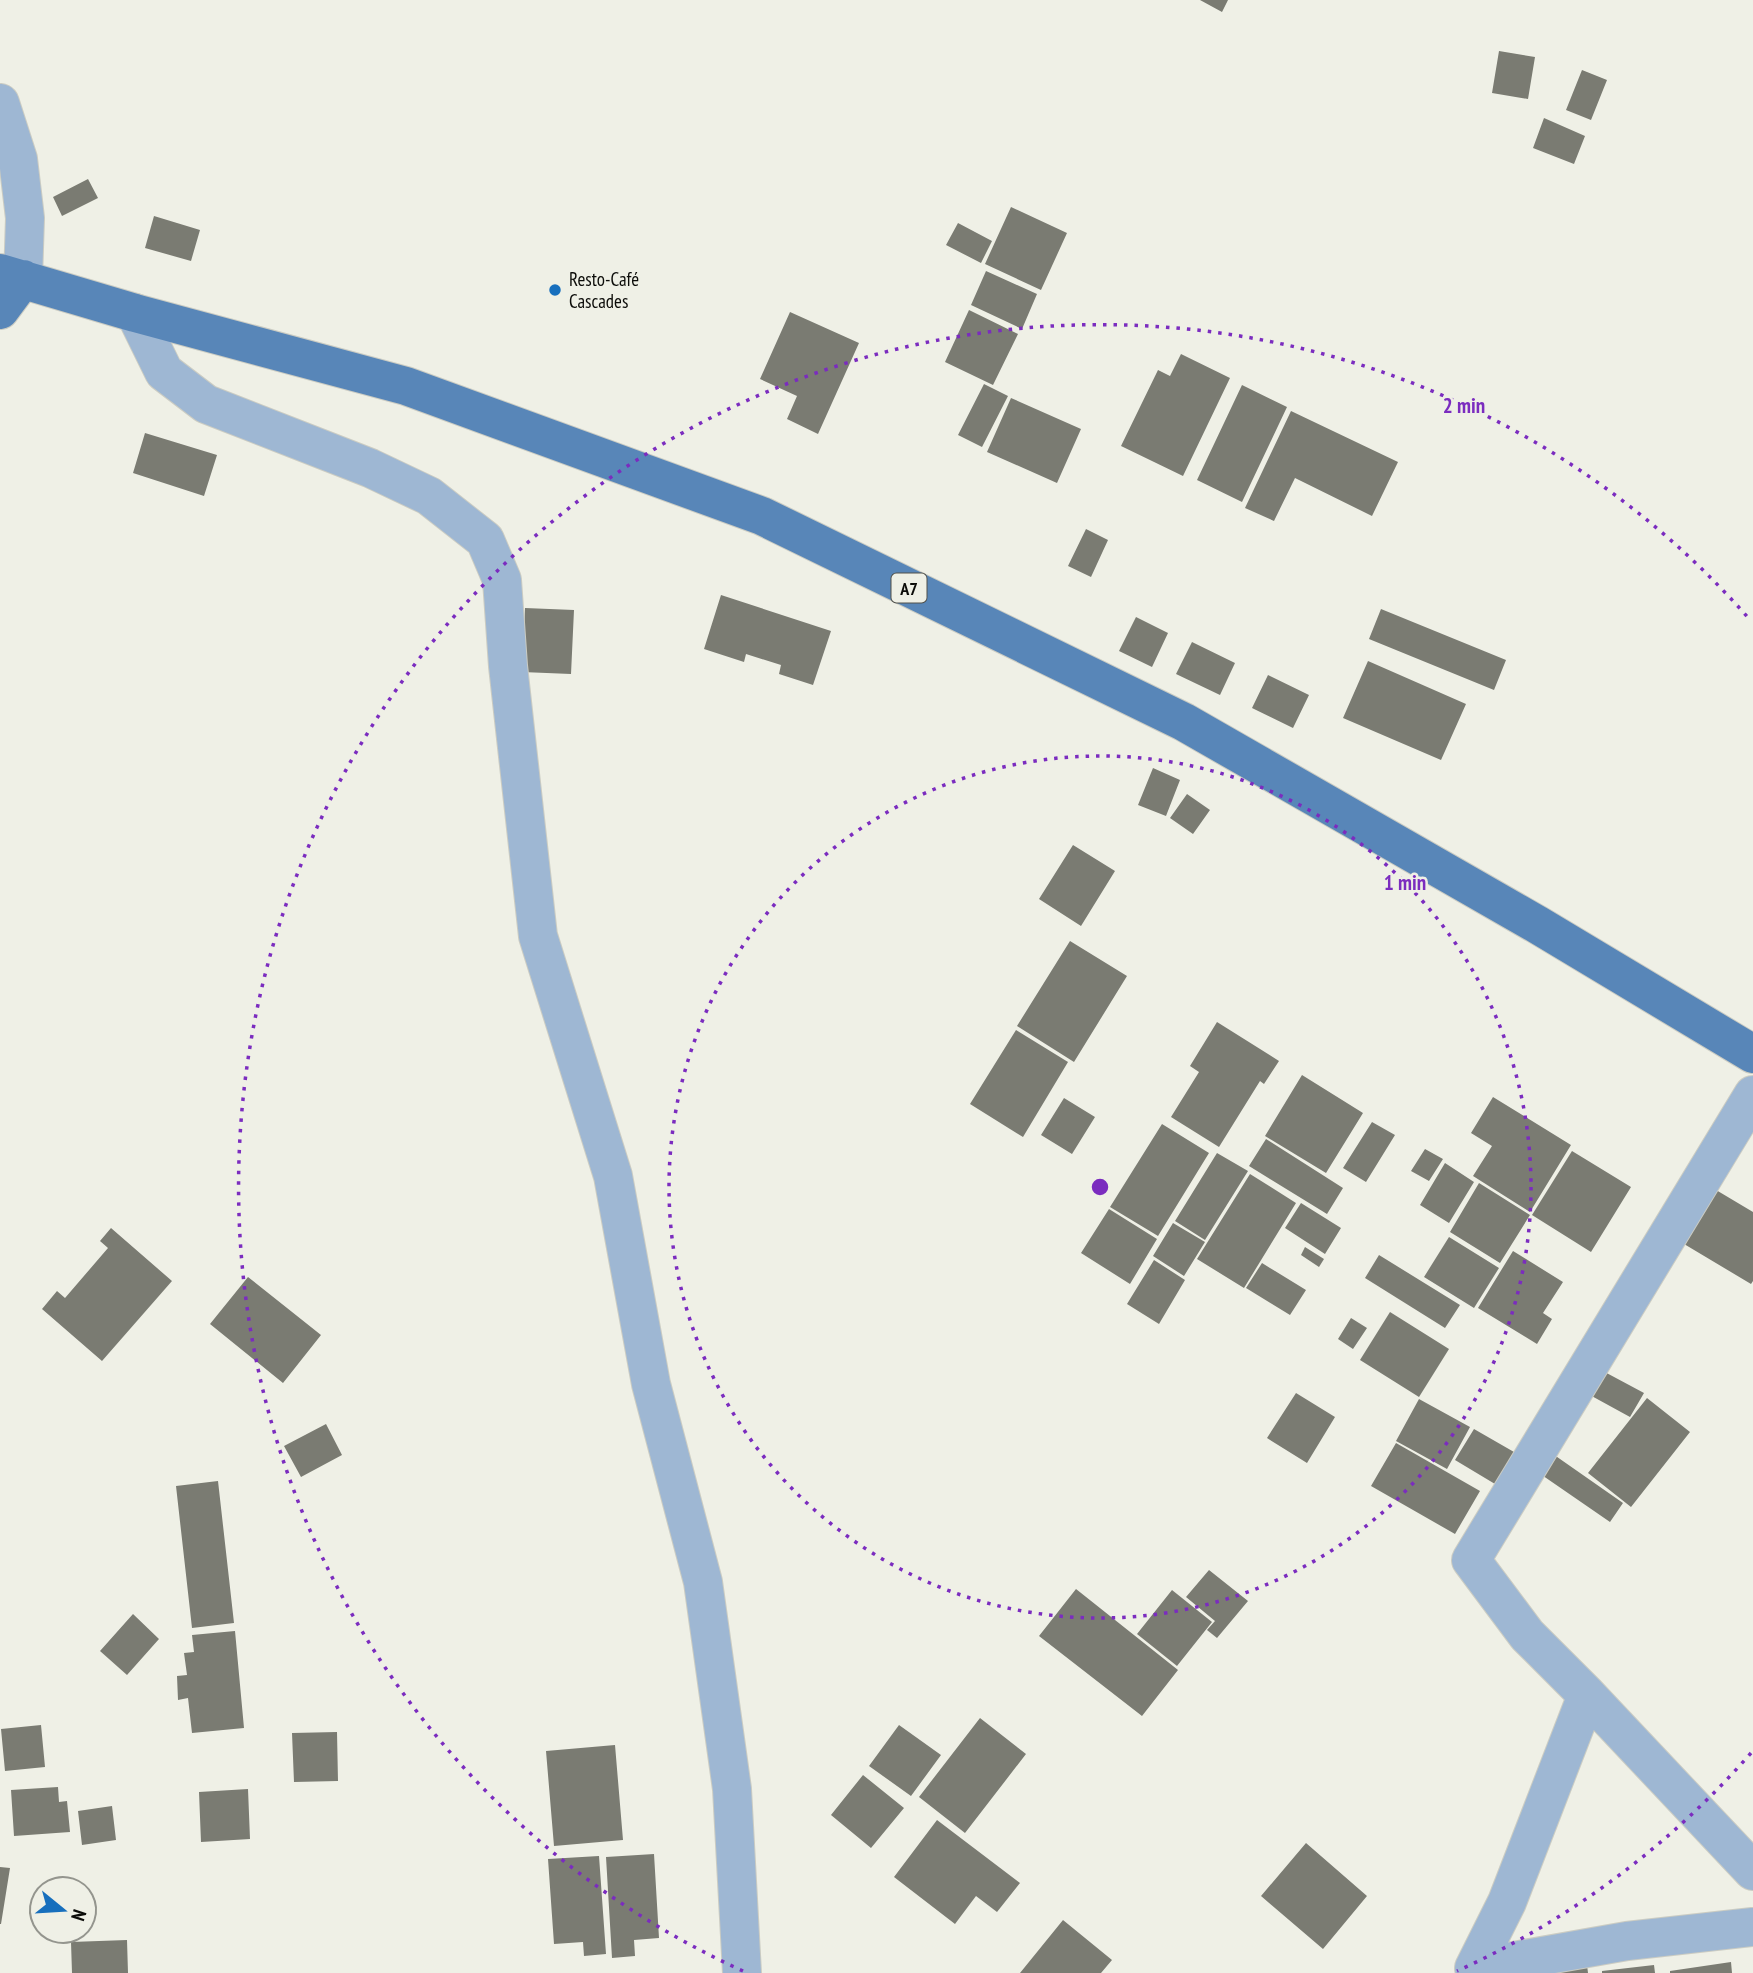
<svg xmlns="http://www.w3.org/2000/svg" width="1753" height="1973" font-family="'PT Sans Narrow',sans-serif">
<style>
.building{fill:#7a7b72}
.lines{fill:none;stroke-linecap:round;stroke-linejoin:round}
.minor-casing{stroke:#cbccc3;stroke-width:40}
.major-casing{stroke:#cbccc3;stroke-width:40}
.minor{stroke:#9eb7d3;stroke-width:38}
.major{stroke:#5886b8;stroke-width:38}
.ring{fill:none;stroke:#7b2cbf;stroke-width:3.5;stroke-dasharray:3.5 7}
.poi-dot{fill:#176fbd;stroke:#eff0e6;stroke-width:2.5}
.labels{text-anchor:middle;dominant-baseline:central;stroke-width:5;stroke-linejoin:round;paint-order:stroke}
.shield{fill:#eff0e6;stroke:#50504b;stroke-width:2}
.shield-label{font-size:18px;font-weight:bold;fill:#0c0c09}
.poi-label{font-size:19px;fill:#0c0c09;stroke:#eff0e6;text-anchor:start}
.centre{fill:#7b2cbf;stroke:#eff0e6;stroke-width:3.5}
.ring-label{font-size:21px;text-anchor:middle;font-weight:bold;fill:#7b2cbf;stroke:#eff0e6;stroke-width:5;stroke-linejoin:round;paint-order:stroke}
</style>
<rect width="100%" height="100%" fill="#eff0e6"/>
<!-- building -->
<path class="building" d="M 1200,0 L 1228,0 L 1222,12 Z
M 1499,51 L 1535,57 L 1528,99 L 1492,93 Z
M 1582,70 L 1607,80 L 1591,120 L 1566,110 Z
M 1544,118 L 1585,136 L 1574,164 L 1533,148 Z
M 88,179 L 98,198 L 62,216 L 53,197 Z
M 1011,207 L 1067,233 L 1041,290 L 985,264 Z
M 154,216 L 200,230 L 191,261 L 145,248 Z
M 958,223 L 992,241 L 981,263 L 946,245 Z
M 986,271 L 1037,294 L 1022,329 L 971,305 Z
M 969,310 L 1018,334 L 993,385 L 945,362 Z
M 790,312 L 859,343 L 818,434 L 787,419 L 797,396 L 760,379 Z
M 1181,354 L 1230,378 L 1183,476 L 1121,446 L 1158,370 L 1170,376 Z
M 984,384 L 1008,396 L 982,447 L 958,435 Z
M 1242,385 L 1287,407 L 1242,502 L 1197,480 Z
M 1011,398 L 1081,429 L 1057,483 L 987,452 Z
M 1291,411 L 1398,462 L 1372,516 L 1295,478 L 1274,521 L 1245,508 Z
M 145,433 L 217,455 L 204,496 L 133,473 Z
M 1086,529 L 1108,540 L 1091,577 L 1068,566 Z
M 721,595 L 831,631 L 813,685 L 779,674 L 781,665 L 746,654 L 744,662 L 704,649 Z
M 525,608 L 574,610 L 571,674 L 522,672 Z
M 1381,609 L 1506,660 L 1494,690 L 1369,639 Z
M 1136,617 L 1168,633 L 1152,667 L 1119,651 Z
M 1192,642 L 1235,663 L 1220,695 L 1176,674 Z
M 1368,661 L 1466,704 L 1441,760 L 1343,718 Z
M 1268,675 L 1309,695 L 1293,728 L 1252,708 Z
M 1153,768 L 1180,780 L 1166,816 L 1138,805 Z
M 1187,794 L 1210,810 L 1193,834 L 1170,818 Z
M 1073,845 L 1115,871 L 1081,926 L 1039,899 Z
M 1070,941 L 1127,976 L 1074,1062 L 1017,1026 Z
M 1217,1022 L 1279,1061 L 1264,1084 L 1260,1081 L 1219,1147 L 1171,1117 L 1199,1072 L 1190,1066 Z
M 1016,1030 L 1068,1062 L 1023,1137 L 970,1104 Z
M 1302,1075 L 1363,1113 L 1326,1173 L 1265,1136 Z
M 1493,1097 L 1571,1145 L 1530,1212 L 1473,1176 L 1492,1146 L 1471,1133 Z
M 1064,1098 L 1095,1117 L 1072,1154 L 1041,1135 Z
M 1372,1122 L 1395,1135 L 1366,1182 L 1343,1168 Z
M 1162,1124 L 1209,1153 L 1158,1236 L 1110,1207 Z
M 1266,1139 L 1343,1188 L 1327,1214 L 1249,1166 Z
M 1425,1149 L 1443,1159 L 1429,1181 L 1411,1171 Z
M 1572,1151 L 1631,1187 L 1591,1252 L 1532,1215 Z
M 1217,1153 L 1248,1171 L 1205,1240 L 1175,1221 Z
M 1445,1163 L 1474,1182 L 1449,1223 L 1420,1205 Z
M 1250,1174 L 1296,1203 L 1244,1288 L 1197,1259 Z
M 1479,1183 L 1530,1215 L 1500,1263 L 1450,1232 Z
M 1706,1184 L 1753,1212 L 1753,1281 L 1751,1284 L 1674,1238 Z
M 1301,1203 L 1341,1228 L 1325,1254 L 1285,1228 Z
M 1109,1209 L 1157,1239 L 1130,1284 L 1081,1253 Z
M 1173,1223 L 1205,1242 L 1184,1276 L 1153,1256 Z
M 111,1228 L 172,1281 L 102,1361 L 42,1309 L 57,1291 L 65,1298 L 108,1248 L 100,1241 Z
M 1449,1237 L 1499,1268 L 1474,1308 L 1424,1277 Z
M 1305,1247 L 1324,1259 L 1319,1267 L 1301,1255 Z
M 1513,1251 L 1563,1282 L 1543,1313 L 1552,1319 L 1537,1344 L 1478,1308 Z
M 1379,1255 L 1460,1305 L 1445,1328 L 1365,1278 Z
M 1154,1260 L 1185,1280 L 1159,1324 L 1127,1304 Z
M 1262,1263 L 1306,1290 L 1290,1315 L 1246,1288 Z
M 248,1277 L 321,1335 L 283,1383 L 210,1324 Z
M 1390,1312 L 1449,1349 L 1419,1397 L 1360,1360 Z
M 1351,1318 L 1367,1328 L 1353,1349 L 1338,1339 Z
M 1601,1370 L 1644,1393 L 1630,1417 L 1588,1394 Z
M 1296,1393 L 1335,1417 L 1307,1463 L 1267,1438 Z
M 1647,1398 L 1690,1432 L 1631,1507 L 1588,1473 Z
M 1419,1399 L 1470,1427 L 1447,1469 L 1396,1441 Z
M 326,1424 L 342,1455 L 301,1477 L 284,1446 Z
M 1474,1429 L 1514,1452 L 1495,1484 L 1455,1460 Z
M 1396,1443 L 1480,1491 L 1455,1534 L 1371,1486 Z
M 1550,1452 L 1623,1503 L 1610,1522 L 1536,1471 Z
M 218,1481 L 234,1623 L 192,1628 L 176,1486 Z
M 1209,1570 L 1248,1601 L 1217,1638 L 1207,1630 L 1215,1621 L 1186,1597 Z
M 1076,1589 L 1178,1670 L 1142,1716 L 1039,1636 Z
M 1172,1590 L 1212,1622 L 1177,1666 L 1137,1634 Z
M 133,1614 L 159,1639 L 127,1675 L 100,1651 Z
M 235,1631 L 244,1728 L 192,1733 L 188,1698 L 178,1700 L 177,1676 L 187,1675 L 184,1653 L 194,1652 L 192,1635 Z
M 980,1718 L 1026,1754 L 965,1833 L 919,1797 Z
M 41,1725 L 45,1767 L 5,1771 L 1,1729 Z
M 899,1725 L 941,1755 L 911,1796 L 869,1766 Z
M 337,1732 L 338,1781 L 294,1782 L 292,1733 Z
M 615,1745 L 623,1840 L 554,1846 L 546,1751 Z
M 863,1775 L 904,1808 L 871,1848 L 831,1815 Z
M 58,1787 L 59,1802 L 67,1801 L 70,1832 L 14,1836 L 11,1790 Z
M 248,1789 L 250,1839 L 201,1842 L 199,1792 Z
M 112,1806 L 116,1840 L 82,1845 L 78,1811 Z
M 937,1820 L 1020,1883 L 997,1912 L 976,1896 L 955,1924 L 894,1877 Z
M 1306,1843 L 1367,1896 L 1323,1949 L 1261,1896 Z
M 654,1854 L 659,1938 L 634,1940 L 635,1956 L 612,1958 L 606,1857 Z
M 599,1856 L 606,1954 L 584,1956 L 583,1942 L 554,1944 L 548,1859 Z
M 0,1867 L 10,1868 L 1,1924 L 0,1924 Z
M 1063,1920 L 1112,1960 L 1101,1973 L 1020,1973 Z
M 127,1940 L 128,1973 L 72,1973 L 71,1942 Z
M 1731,1962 L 1732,1973 L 1670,1973 L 1670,1971 Z
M 1587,1965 L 1588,1973 L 1539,1973 Z
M 1654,1965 L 1655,1973 L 1602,1973 L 1602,1971 Z"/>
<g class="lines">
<!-- minor casing -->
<g class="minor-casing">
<path id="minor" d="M 0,103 L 18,159 L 25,218 L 23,279
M 135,313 L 164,372 L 206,404 L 370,468 L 429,496 L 485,540 L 502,580 L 508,666 L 538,936 L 613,1176 L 651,1384 L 703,1582 L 732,1789 L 742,1973
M 1753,1095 L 1471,1560 L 1527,1635 L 1587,1695 L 1753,1871
M 1474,1968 L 1507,1902 L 1587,1695
M 1474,1968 L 1627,1941 L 1753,1927"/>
</g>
<!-- major casing -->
<g class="major-casing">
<path id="major" d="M 0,273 L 135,313 L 406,386 L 762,516 L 1184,722 L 1538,925 L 1753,1054
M 0,310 L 23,279"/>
</g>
<!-- minor -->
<use href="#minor" class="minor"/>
<!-- major -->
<use href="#major" class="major"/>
</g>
<!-- distance rings -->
<g class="ring">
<circle cx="1100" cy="1187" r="431"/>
<path d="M1751 1753A862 862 0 0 1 1457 1971M743 1971A862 862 0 1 1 1751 621"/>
</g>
<!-- markers -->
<circle class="poi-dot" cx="555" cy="290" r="7"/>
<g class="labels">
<!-- shield labels -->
<rect class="shield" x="891.5" y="573.5" width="35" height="29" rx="5"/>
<g class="shield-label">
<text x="909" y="588">A7</text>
</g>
<!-- poi labels -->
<g class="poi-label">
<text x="569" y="279">Resto-Café<tspan x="569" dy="22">Cascades</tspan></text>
</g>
</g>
<circle cx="1100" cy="1187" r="10" class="centre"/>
<g class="ring-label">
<text x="1464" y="413">2 min</text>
<text x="1405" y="890">1 min</text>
</g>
<!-- north arrow -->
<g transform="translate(63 1910) rotate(108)"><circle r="33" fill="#eff0e6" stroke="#94958e" stroke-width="2"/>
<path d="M0-5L12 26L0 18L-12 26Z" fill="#176fbd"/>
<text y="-10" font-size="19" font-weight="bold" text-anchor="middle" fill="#0c0c09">N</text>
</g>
</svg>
